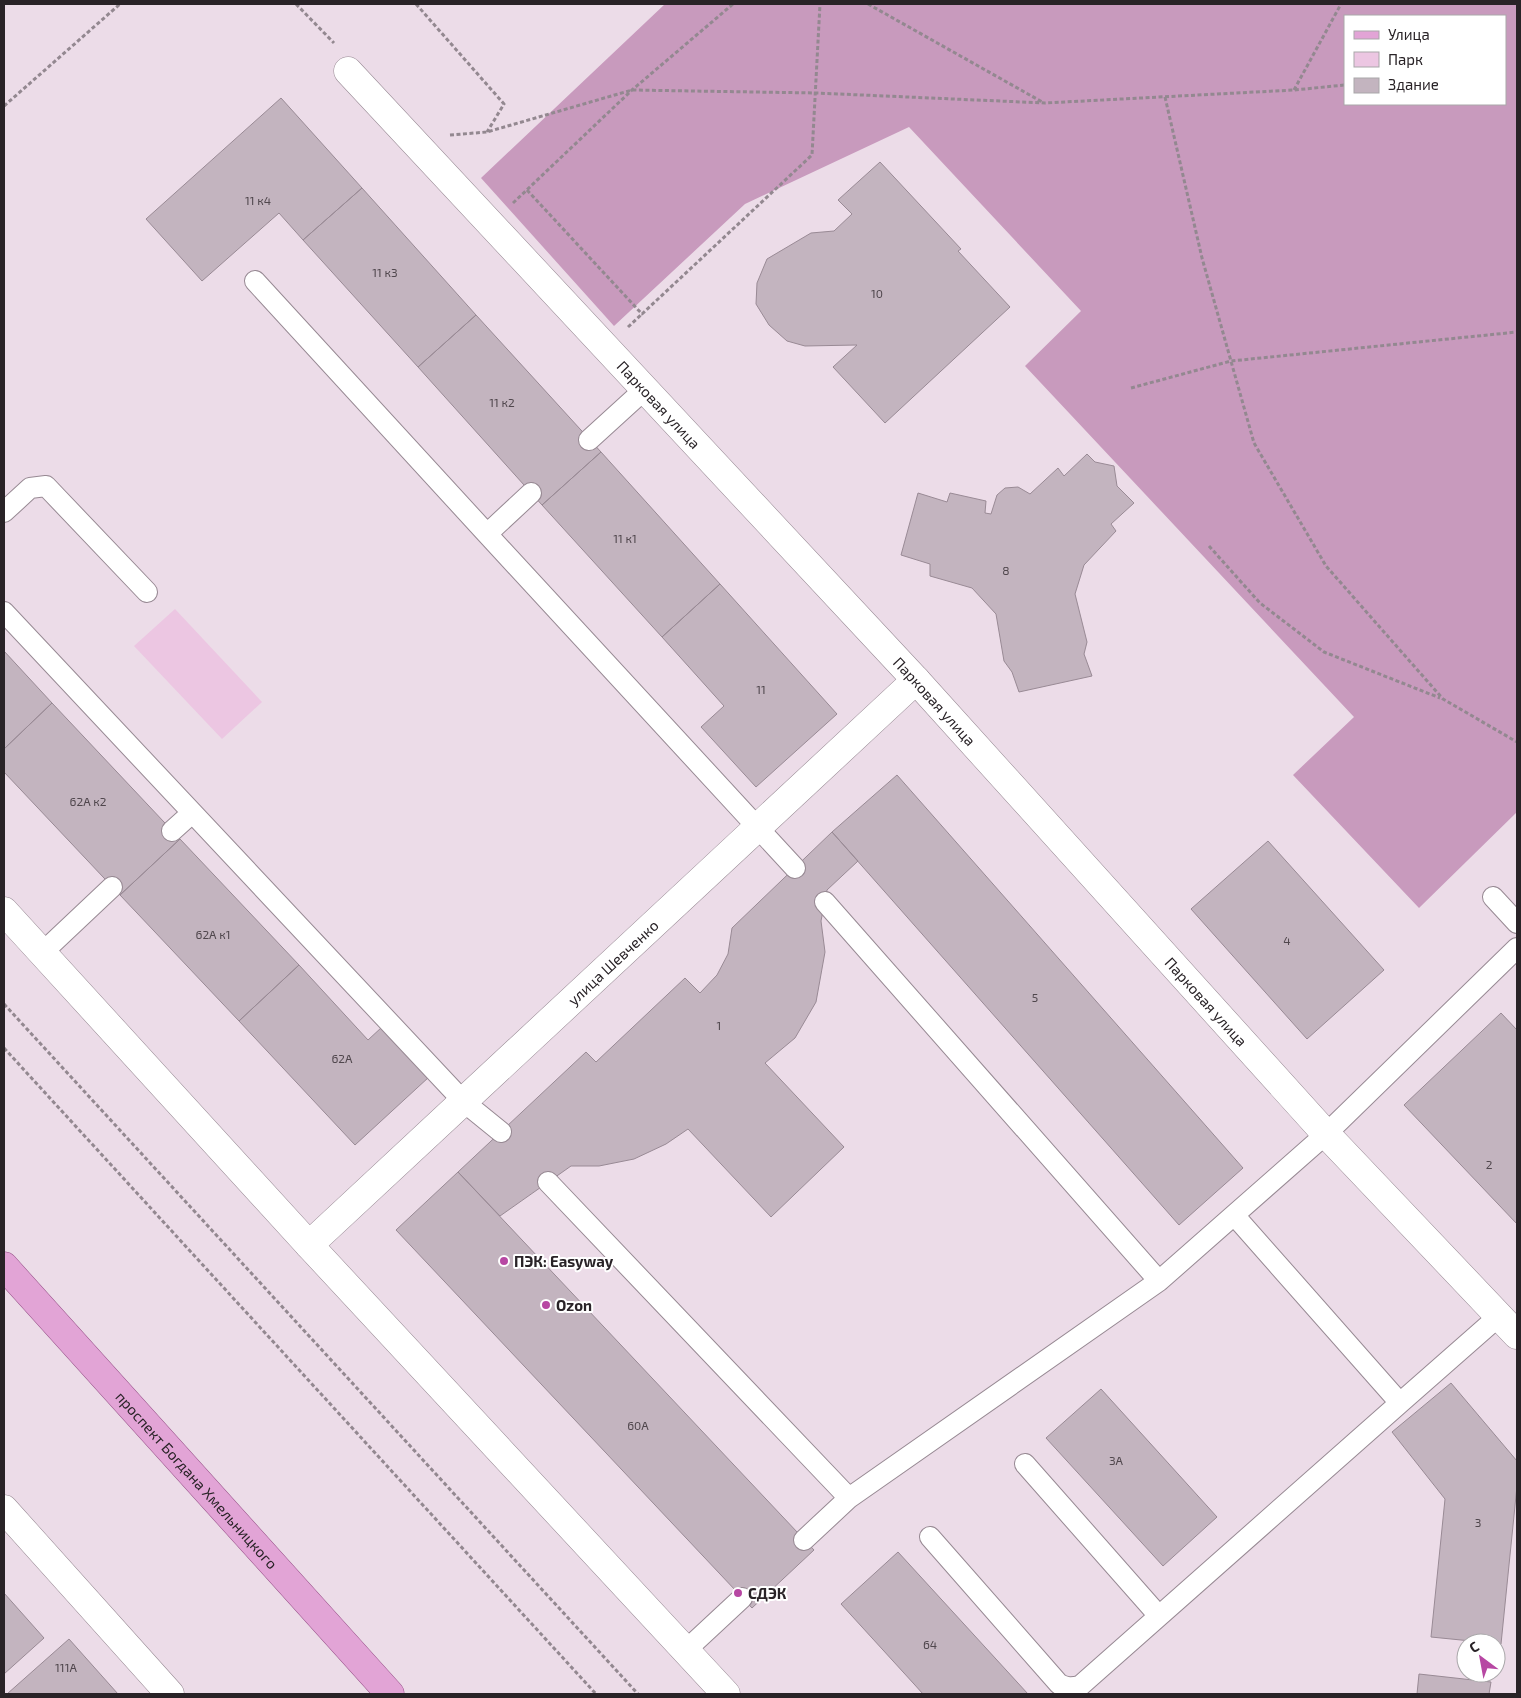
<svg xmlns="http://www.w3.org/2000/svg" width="1521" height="1698" font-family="'Exo 2',sans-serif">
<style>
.green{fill:#ecc6e2}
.forest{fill:#c89abd;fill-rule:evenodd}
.building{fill:#c3b4bf;stroke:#998a95}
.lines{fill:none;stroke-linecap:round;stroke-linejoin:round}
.lane-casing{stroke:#978993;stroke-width:22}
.street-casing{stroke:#978993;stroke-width:29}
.primary-casing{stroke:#955087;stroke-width:29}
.path{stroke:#938890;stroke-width:3;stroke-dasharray:4 2.5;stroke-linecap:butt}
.lane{stroke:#fff;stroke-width:20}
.street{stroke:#fff;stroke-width:28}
.primary{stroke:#e2a4d6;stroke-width:28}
.poi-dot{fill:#b747a3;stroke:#fff;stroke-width:2}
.labels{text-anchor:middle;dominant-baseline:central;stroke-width:4;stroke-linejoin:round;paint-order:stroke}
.number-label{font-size:12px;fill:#50474d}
.street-label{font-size:15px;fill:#292327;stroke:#fff}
.poi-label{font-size:15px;font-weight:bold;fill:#292327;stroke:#fff;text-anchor:start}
</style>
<rect width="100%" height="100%" fill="#ecdce8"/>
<!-- green -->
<path class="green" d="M 175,609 L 262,702 L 222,739 L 134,646 Z"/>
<!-- forest -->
<path class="forest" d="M 665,4 L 1517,4 L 1517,812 L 1419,908 L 1293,775 L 1354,717 L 1025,366 L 1081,311 L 909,127 L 745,204 L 614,326 L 481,178 ZM 1345,16 L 1505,16 L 1505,104 L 1345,104 Z"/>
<!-- building -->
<path class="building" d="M 281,98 L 362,188 L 303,240 L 279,213 L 202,281 L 146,219 Z
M 880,162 L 961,249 L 958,251 L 1010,307 L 885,423 L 833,367 L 857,345 L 805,346 L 787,341 L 769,325 L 756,304 L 757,283 L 767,259 L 811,233 L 834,231 L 852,214 L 838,200 Z
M 362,188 L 476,315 L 418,367 L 303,240 Z
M 476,315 L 601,452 L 542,505 L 418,367 Z
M 601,452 L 720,584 L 662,637 L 542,505 Z
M 1087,454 L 1095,462 L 1114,466 L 1117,486 L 1134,503 L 1111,524 L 1116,531 L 1084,565 L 1075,594 L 1087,642 L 1084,654 L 1092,676 L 1019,692 L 1012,672 L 1004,661 L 996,614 L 972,588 L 930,576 L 930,564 L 901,555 L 918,493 L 947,502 L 950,493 L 986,501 L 985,513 L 991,514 L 997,495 L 1005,488 L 1018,487 L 1030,494 L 1058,468 L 1064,476 Z
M 720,584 L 837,714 L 756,787 L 701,727 L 724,706 L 662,637 Z
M 4,651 L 52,703 L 4,749 Z
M 52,703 L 180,839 L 120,895 L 4,772 L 4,749 Z
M 897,775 L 1243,1168 L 1179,1225 L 832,832 Z
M 832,832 L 858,861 L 827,890 L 821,921 L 825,952 L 816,1002 L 795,1038 L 765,1063 L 844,1147 L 771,1217 L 688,1129 L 666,1144 L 634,1159 L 599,1166 L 571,1166 L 500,1216 L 458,1172 L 586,1052 L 596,1062 L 685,978 L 700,993 L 717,975 L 728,954 L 732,928 Z
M 180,839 L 299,965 L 239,1021 L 120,895 Z
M 1268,841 L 1384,970 L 1307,1039 L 1191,909 Z
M 299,965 L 368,1040 L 382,1027 L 429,1077 L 355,1145 L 239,1021 Z
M 1501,1013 L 1517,1030 L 1517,1224 L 1404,1105 Z
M 458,1172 L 814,1550 L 752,1608 L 396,1230 Z
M 1451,1383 L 1517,1461 L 1517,1486 L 1501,1644 L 1431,1637 L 1445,1499 L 1392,1432 Z
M 1101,1389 L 1217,1517 L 1163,1566 L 1046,1438 Z
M 898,1552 L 1028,1694 L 923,1694 L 914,1684 L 841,1604 Z
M 4,1593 L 44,1638 L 4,1674 Z
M 69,1639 L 118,1694 L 7,1694 Z
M 1419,1674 L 1491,1682 L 1489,1694 L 1417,1694 Z"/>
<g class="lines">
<!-- lane casing -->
<g class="lane-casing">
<path id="lane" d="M 255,281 L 487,534 L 531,493
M 589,440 L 645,389
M 4,512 L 30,488 L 46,486 L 147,592
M 487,534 L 795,868
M 4,612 L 464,1102 L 501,1132
M 172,831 L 192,813
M 1493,897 L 1517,923
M 825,902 L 1159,1281 L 1326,1134 L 1517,948
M 42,953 L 112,887
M 548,1182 L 849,1498 L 804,1540
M 1234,1215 L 1400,1403 L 1499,1316
M 1025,1464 L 1159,1616
M 849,1498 L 1159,1281
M 930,1537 L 1059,1684 C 1067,1688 1071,1688 1080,1686 L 1400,1403
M 685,1651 L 742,1598"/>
</g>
<!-- street casing -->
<g class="street-casing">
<g id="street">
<path id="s1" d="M 348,71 L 916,680 L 1326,1134 L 1517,1335"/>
<path d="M 4,911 L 309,1245 L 726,1694"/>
<path id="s2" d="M 309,1245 L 916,680"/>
<path d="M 4,1509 L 170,1694"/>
</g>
</g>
<!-- primary casing -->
<g class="primary-casing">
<g id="primary">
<path id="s3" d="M 4,1266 L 390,1694"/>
</g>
</g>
<!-- path -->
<path class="path" d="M 296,4 L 334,43
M 416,4 L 504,104 L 487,132
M 868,4 L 1044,103
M 1294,90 L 1341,4
M 1165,97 L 1202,258 L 1254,443 L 1326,566 L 1443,699 L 1517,742
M 4,106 L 120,4
M 450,135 L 487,132 L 632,90 L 816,93 L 1045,103 L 1294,90 L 1345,85
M 527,190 L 642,314 L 812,155 L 820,4
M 513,203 L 632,90 L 733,4
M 628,327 L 642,314
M 1131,388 L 1231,361 L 1517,332
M 1209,546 L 1260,603 L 1324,652 L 1440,698
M 4,1004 L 638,1694
M 4,1048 L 596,1694"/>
<!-- lane -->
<use href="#lane" class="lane"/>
<!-- street -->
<use href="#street" class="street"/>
<!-- primary -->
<use href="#primary" class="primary"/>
</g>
<!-- markers -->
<g class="poi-dot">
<circle cx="504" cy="1261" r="5"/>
<circle cx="546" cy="1305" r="5"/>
<circle cx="738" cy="1593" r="5"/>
</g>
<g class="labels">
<!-- number labels -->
<g class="number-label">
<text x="258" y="200">11 к4</text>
<text x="385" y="272">11 к3</text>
<text x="877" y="293">10</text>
<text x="502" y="402">11 к2</text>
<text x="625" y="538">11 к1</text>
<text x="1006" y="570">8</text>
<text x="761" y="689">11</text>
<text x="88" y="801">62А к2</text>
<text x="213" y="934">62А к1</text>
<text x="1287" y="940">4</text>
<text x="1035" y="997">5</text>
<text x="719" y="1025">1</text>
<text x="342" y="1058">62А</text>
<text x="1489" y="1164">2</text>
<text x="638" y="1425">60А</text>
<text x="1116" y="1460">3А</text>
<text x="1478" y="1522">3</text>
<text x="930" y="1644">64</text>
<text x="66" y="1667">111А</text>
</g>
<!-- street labels -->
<g class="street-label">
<text stroke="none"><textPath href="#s1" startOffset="456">Парковая улица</textPath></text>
<text stroke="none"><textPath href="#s1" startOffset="861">Парковая улица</textPath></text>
<text stroke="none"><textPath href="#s2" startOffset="415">улица Шевченко</textPath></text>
<text stroke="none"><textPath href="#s1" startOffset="1266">Парковая улица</textPath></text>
<text stroke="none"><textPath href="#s3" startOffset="288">проспект Богдана Хмельницкого</textPath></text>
</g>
<!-- poi labels -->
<g class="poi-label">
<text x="514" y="1261">ПЭК: Easyway</text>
<text x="556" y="1305">Ozon</text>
<text x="748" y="1593">СДЭК</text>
</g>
</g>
<!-- border -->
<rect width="1521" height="1698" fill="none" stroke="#292327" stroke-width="10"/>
<!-- legend -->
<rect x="1344" y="15" width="162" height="90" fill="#ffffff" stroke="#a9a7a9"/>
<rect x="1354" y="31" width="25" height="8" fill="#e2a4d6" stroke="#a9a7a9"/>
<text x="1388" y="40" font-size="15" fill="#292327">Улица</text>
<rect x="1354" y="52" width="25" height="15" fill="#ecc6e2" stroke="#a9a7a9"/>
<text x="1388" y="65" font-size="15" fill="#292327">Парк</text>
<rect x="1354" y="78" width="25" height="15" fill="#c3b4bf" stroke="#a9a7a9"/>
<text x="1388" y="90" font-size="15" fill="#292327">Здание</text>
<!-- north arrow -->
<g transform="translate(1481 1658) rotate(328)"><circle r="24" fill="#ffffff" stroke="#a9a7a9"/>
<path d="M0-4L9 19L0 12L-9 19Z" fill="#b747a3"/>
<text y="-8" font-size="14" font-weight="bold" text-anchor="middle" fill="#292327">С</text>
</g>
</svg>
